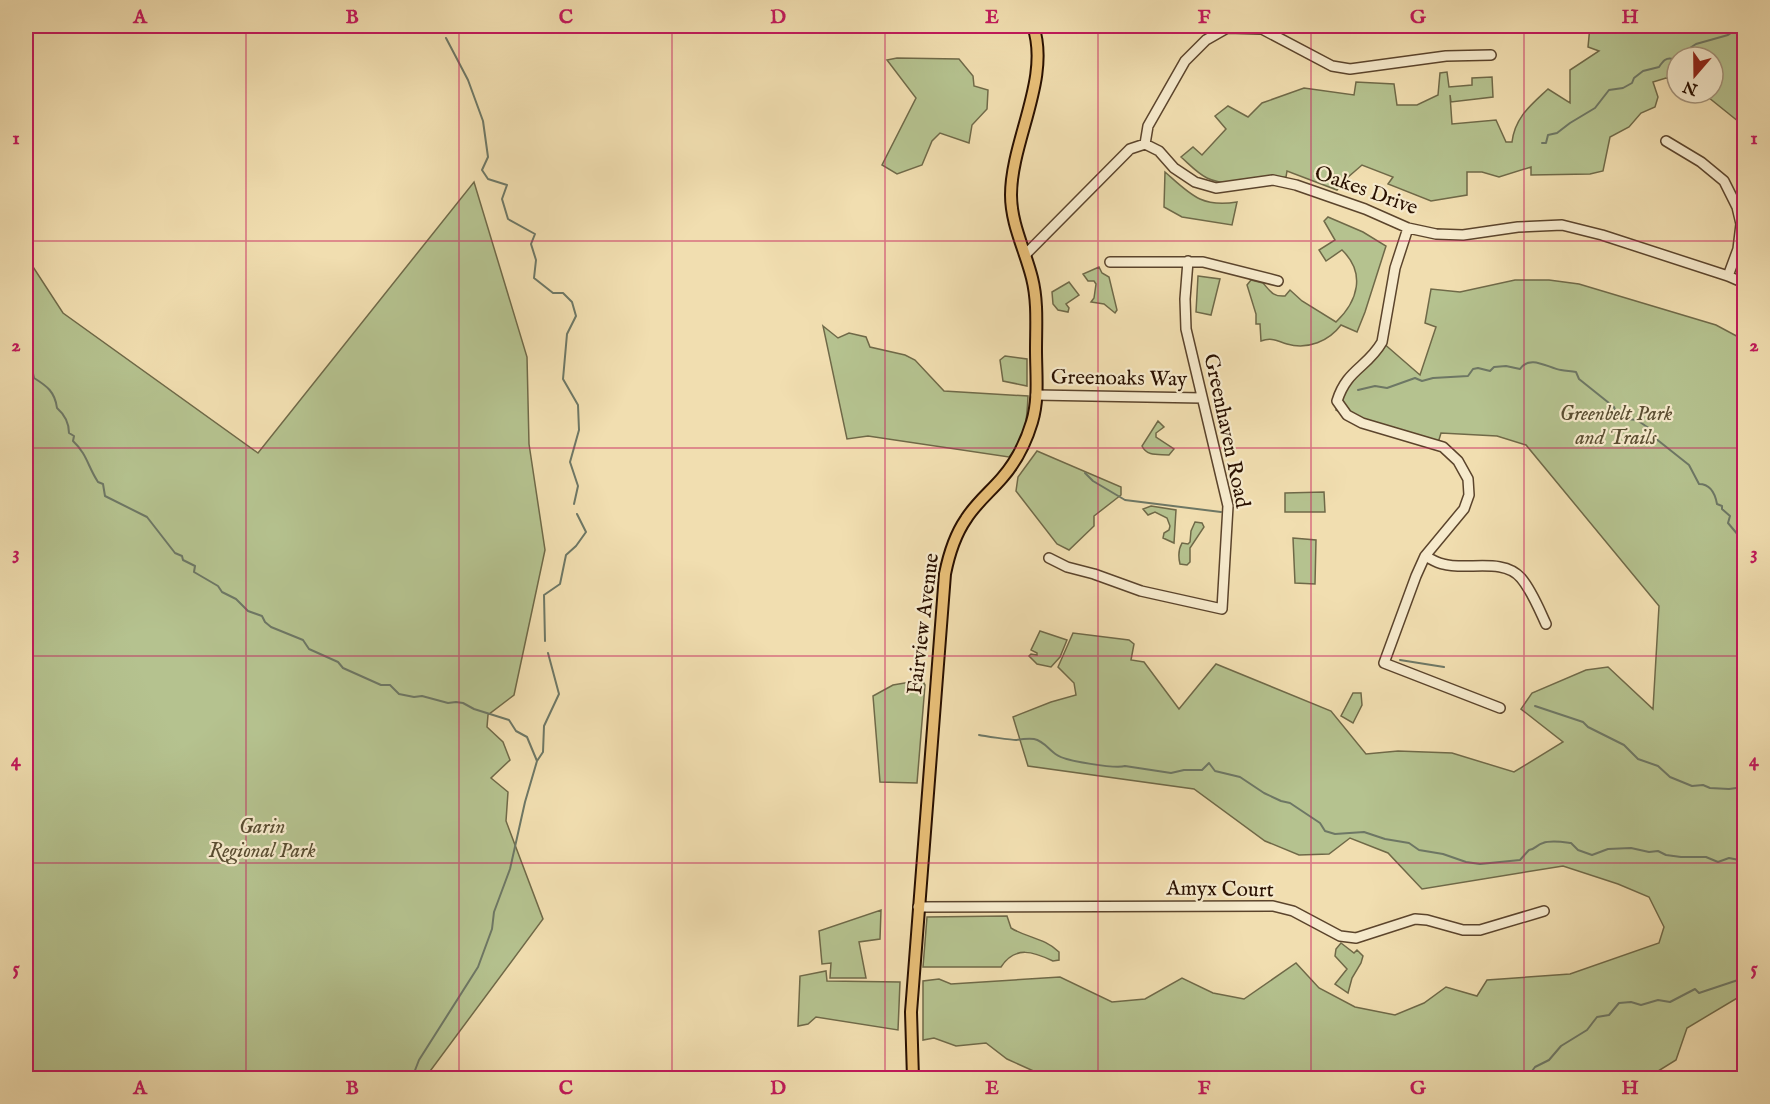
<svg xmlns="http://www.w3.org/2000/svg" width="1770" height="1104" font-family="'IM FELL English',serif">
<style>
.green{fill:#b5c28f;stroke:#6f6948;stroke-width:1.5}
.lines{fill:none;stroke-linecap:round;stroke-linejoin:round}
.stream{stroke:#6d7765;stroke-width:2}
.minor-casing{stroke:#5b442c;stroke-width:12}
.major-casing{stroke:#291000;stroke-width:14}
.minor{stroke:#f6eacc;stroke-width:9}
.major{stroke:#e8bf78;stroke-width:10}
.grid{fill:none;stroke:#c2185b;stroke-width:1.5;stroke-opacity:0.55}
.labels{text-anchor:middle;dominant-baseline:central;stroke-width:4.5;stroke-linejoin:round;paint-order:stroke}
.street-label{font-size:21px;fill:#291000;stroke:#f6eacc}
.park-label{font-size:21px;font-style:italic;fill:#5a4e32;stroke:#f6eacc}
.neatline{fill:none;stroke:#c2185b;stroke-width:2}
.grid-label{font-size:20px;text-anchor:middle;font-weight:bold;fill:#c2185b}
</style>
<rect width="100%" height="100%" fill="#f1deb0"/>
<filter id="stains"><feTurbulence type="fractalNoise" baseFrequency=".00333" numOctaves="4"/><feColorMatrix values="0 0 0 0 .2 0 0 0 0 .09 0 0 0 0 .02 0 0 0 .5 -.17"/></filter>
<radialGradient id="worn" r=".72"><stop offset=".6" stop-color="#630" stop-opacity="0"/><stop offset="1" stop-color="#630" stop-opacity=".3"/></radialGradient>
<!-- green -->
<path class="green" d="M 1590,26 L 1744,26 L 1744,126 L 1703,93 L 1713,93 L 1713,57 L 1677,57 L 1677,81 L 1666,78 L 1653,82 L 1658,97 L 1655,107 L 1641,113 L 1629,127 L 1610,137 L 1603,171 L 1590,174 L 1531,175 L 1531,167 L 1499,177 L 1482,172 L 1467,172 L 1467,195 L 1431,201 L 1388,184 L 1393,177 L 1362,165 L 1347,178 L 1337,190 L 1287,171 L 1286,177 C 1260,177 1232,190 1207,178 C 1197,173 1189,164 1181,157 L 1193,147 L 1202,155 L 1226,129 L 1215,116 L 1228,106 L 1248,117 L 1262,103 L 1304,88 L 1354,95 L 1356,82 L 1394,84 L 1397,105 L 1417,105 L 1438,95 L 1440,73 L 1447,72 L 1449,87 L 1472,85 L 1472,78 L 1492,77 L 1493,97 L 1451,102 L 1450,95 L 1452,124 L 1496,120 L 1506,142 L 1512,142 C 1515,117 1531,105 1548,89 L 1570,103 L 1570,70 L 1599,51 L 1588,47 Z
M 897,58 L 959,59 L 973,76 L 974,86 L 988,90 L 987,109 L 972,125 L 969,143 L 940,133 L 932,141 L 922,165 L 897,174 L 882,165 L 916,98 L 887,60 Z
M 1165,172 C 1190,194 1201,208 1237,202 L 1232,225 L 1182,217 L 1164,207 Z
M 474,182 L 527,357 L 529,444 L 545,550 L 514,695 L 488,715 L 487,727 L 503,742 L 510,760 L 491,778 L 508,792 L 506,821 L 543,919 L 425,1078 L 26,1078 L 26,256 L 63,313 L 258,453 Z
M 1328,217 L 1363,232 L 1386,246 L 1365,312 L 1357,332 L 1341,325 C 1329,341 1308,350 1287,344 C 1277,341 1272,337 1261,341 L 1260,324 L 1256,324 L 1256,314 L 1247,285 L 1251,280 L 1263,283 C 1270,291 1273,297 1285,296 L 1290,290 L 1302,301 L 1336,322 C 1358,301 1366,273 1342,250 L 1326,261 L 1319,250 L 1335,240 L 1324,221 Z
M 1099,267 L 1102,273 L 1109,277 L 1117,310 L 1115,313 L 1104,304 L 1091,302 L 1094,298 L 1096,284 L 1094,281 L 1088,281 L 1083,274 Z
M 1198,276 L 1220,279 L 1211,315 L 1196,312 Z
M 1515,280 L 1549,280 L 1579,284 L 1716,325 L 1744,340 L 1744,994 L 1687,1028 L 1676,1060 L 1647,1078 L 1049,1078 L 1007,1059 L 986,1043 L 956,1046 L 934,1038 L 923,1040 L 923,981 L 939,979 L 951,984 L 1060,977 L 1112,1002 L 1145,999 L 1182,978 L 1213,993 L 1244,999 L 1296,963 L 1319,988 L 1355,1007 L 1395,1015 L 1424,1003 L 1446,987 L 1477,996 L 1487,980 L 1570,974 L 1659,943 L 1664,927 L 1649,897 L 1618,884 L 1563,866 L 1422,889 L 1388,853 L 1350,838 L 1329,854 L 1299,855 L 1265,841 L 1194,789 L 1028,766 L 1013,717 L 1051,702 L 1076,695 L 1074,683 L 1058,667 L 1073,633 L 1129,640 L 1134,644 L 1131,660 L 1144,662 L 1179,709 L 1216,664 L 1331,711 L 1366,754 L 1398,751 L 1452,753 L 1514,772 L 1563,742 L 1521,709 L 1532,693 L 1586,670 L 1608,667 L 1653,709 L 1659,606 L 1526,445 L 1497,436 L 1441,433 L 1438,443 L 1362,423 L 1336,410 L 1339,395 L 1382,342 L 1420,375 L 1436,327 L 1425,323 L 1431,289 L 1460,292 Z
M 1069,282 L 1079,295 L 1066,304 L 1069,308 L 1068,312 L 1058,310 L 1053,304 L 1052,292 Z
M 823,326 L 838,338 L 849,333 L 866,337 L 870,347 L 905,355 L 915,360 L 944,391 L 1028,396 C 1027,420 1026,438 1009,457 L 868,436 L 847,439 Z
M 1005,356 L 1027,359 L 1027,386 L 1003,381 L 1000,360 Z
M 1158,421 L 1164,427 L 1156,433 L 1156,437 L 1174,449 L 1169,455 C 1159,454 1147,457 1142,446 Z
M 1037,451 L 1121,487 L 1121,495 L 1094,516 L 1094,526 L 1069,550 L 1057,544 L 1016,491 L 1018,477 Z
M 1324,492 L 1325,512 L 1285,512 L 1285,493 Z
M 1151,506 L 1176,510 L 1174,543 L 1163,538 L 1164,533 L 1169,530 L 1170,526 L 1167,518 L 1155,512 L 1148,515 L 1143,509 Z
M 1195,522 L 1202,523 L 1204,527 L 1190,548 L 1190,562 L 1187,565 L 1180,564 C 1178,556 1178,550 1182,543 L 1188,544 L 1190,542 L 1191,531 Z
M 1293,538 L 1316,540 L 1315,584 L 1295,583 Z
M 1040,631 L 1067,640 L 1060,657 L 1051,667 L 1037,664 L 1029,656 L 1031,654 L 1037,655 L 1037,653 L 1031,650 Z
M 922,680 L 925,685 L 917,783 L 880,782 L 873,696 L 893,685 Z
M 1353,693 L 1361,693 L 1362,705 L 1353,723 L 1341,716 Z
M 881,910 L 880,939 L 859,942 L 866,978 L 830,978 L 831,963 L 822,964 L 819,931 Z
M 1007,916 L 1011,928 C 1027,938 1045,938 1059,952 L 1059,960 L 1053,961 C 1034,952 1015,945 1001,967 L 923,967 L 927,917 Z
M 1341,943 L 1354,953 L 1357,950 L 1363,956 L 1361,963 L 1352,978 L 1348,993 L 1335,984 L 1347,969 L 1335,956 L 1336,949 Z
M 826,971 L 827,981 L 900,982 L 898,1030 L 816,1017 L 808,1024 L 798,1026 L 800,976 Z"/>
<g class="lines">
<!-- stream -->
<path class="stream" d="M 446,38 L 468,80 L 483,121 L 488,157 L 482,170 L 488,179 L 507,185 L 502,199 L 508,219 L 535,234 L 531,244 L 536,260 L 534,278 L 553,293 L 563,293 L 572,302 L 576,316 L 567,334 L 563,379 L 578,405 L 579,430 L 570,462 L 578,486 L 574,504
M 1542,143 L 1546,143 L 1548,135 L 1557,133 L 1570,123 L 1595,108 L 1609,90 L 1623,88 L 1632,83 L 1634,78 L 1643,71 L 1659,67 C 1663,61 1666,57 1673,59 L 1696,44 L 1728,35 L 1741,26
M 26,358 L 32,369 L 34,378 C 47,386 55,392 57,408 C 65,415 69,422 69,433 L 74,436 L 73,441 C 87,454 88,467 98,482 L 103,484 L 105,496 L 147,517 L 175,553 L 182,556 L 183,560 L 195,566 L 194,572 L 218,586 L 222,592 L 236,599 L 248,611 L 262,616 L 265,622 L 271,627 L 303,640 L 309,649 L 338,662 L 343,668 L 381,685 L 390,685 L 399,694 L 414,697 L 422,696 L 448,703 L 456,702 L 463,703 L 474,709 L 509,720 L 516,731 L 527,737 L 537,761
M 1358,390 L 1375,386 L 1387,388 L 1415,378 L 1422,381 L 1433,378 L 1468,376 L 1473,369 L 1478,368 L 1490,371 L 1494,367 L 1506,366 L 1520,369 C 1530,354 1548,368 1561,370 C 1566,371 1571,371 1576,372 L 1579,379 L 1614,407 L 1616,413 L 1621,412 L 1627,419 L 1637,420 L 1650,429 L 1655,438 L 1689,465 L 1699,484 C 1710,484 1715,493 1717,504 L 1722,506 L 1722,509 L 1730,516 L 1728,523 L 1744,542
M 1085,473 L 1093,481 L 1125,500 L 1221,512
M 545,641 L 544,595 L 560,584 L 566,555 L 576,546 L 586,532 L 577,514
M 1400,660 L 1444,667
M 1535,706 L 1583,722 L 1588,727 L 1624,745 L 1638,759 L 1658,766 L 1670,777 L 1692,786 L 1703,785 L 1710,788 L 1729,789 L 1744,787
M 979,735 C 983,736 1012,740 1016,740 C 1022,739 1028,738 1034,739 C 1044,741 1049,750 1057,755 C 1065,761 1116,769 1125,766 L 1171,773 L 1184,770 L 1202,770 L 1209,763 L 1215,771 L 1240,777 L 1264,793 L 1281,801 L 1290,803 L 1320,823 L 1325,831 L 1335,834 L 1364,832 L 1385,839 L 1409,843 L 1419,850 L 1443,854 L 1466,862 L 1480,864 L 1520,860 L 1529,850 C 1536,849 1536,845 1543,843 C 1551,840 1563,842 1571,843 L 1578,850 L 1592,855 L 1608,849 L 1631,848 L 1649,852 L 1658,851 L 1666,855 L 1681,857 L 1706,857 L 1718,862 L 1729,858 L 1744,861
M 412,1078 L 419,1060 L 478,967 L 492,929 L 494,912 L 510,869 L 525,802 L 537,761 L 543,752 L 544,726 L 559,694 L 548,653
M 1527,1078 L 1535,1067 L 1549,1060 L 1561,1046 L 1587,1030 L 1597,1017 L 1609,1015 L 1619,1003 L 1631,1002 L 1641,1005 L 1658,1000 L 1670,1002 L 1695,989 L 1699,993 L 1744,978"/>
<!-- minor casing -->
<g class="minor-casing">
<path id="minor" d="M 1666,141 L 1701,162 L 1724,181 L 1737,207 L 1741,224 L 1738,249 L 1728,276
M 1145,144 L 1148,126 L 1185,61 L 1206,40 L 1227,28 L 1262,29 L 1332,66 L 1350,69 L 1446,56 L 1491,55
M 1408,228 L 1395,268 L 1382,342 C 1367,368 1347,369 1337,401 L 1347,415 L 1362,423 L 1443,447 L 1458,461 L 1468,479 L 1469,495 L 1464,509 L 1425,556 L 1416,576 L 1384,663 L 1500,708
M 1025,255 L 1130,149 L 1145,144 L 1159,151 L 1174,168 L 1195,182 L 1216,188 L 1273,180 L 1296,185 L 1365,209 L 1408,228 L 1436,234 L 1463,235 L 1518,227 L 1562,225 L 1602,235 L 1728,276 L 1744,283
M 1110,262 L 1203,262 L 1278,281
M 1036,395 L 1202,398
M 1425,556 C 1431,559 1437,563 1443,564 C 1466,571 1503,557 1521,578 C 1532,591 1539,609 1546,624
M 1049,558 L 1067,567 L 1094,574 L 1141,591 L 1222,609 L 1228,506 L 1186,329 L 1185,299 L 1188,261
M 918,907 L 1273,906 L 1293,911 L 1340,936 L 1356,938 L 1415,919 L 1427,920 L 1463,930 L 1480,930 L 1544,911"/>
</g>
<!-- major casing -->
<g class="major-casing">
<path id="major" d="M 913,1078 L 911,1012 L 945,574 C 949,554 955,535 966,519 C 976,503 990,492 1002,478 C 1016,462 1026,442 1032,422 C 1039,399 1036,374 1036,350 C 1036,326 1038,302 1032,278 C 1025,250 1011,224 1011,195 C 1011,141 1051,78 1033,26"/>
</g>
<!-- minor -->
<use href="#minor" class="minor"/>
<!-- major -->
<use href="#major" class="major"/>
</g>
<!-- grid -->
<path class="grid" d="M 246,26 L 246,1078M 459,26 L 459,1078M 672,26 L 672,1078M 885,26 L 885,1078M 1098,26 L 1098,1078M 1311,26 L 1311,1078M 1524,26 L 1524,1078M 26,241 L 1744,241M 26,448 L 1744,448M 26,656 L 1744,656M 26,863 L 1744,863"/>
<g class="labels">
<!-- street labels -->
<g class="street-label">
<text transform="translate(1366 191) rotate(20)">Oakes Drive</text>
<text transform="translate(1119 379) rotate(1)">Greenoaks Way</text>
<text transform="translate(1226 431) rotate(78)">Greenhaven Road</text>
<text transform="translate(924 624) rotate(-83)">Fairview Avenue</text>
<text transform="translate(1220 890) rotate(1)">Amyx Court</text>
</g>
<!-- park labels -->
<g class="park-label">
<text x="1616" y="414">Greenbelt Park<tspan x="1616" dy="24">and Trails</tspan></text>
<text x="262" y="827">Garin<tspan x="262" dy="24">Regional Park</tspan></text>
</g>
</g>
<!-- margin -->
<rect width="1770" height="1104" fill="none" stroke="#f1deb0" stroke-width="66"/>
<!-- north arrow -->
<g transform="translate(1695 75) rotate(200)"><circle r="28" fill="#f6eacc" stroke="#a4937a" stroke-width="1.5"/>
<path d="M0-4.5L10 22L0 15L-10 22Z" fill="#8f2418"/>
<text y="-9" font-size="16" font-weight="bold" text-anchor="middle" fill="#291000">N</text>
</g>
<rect x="33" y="33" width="1704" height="1038" class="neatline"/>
<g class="grid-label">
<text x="140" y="23">A</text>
<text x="352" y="23">B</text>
<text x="566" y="23">C</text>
<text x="778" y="23">D</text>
<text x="992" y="23">E</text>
<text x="1204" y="23">F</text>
<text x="1418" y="23">G</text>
<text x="1630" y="23">H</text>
<text x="16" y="144">1</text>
<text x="1754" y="144">1</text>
<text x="16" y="351">2</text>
<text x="1754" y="351">2</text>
<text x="16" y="559">3</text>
<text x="1754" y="559">3</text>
<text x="16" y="766">4</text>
<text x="1754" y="766">4</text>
<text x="16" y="974">5</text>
<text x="1754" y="974">5</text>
<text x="140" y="1094">A</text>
<text x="352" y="1094">B</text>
<text x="566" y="1094">C</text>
<text x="778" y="1094">D</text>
<text x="992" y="1094">E</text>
<text x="1204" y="1094">F</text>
<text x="1418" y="1094">G</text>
<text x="1630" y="1094">H</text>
</g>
<rect width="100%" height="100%" filter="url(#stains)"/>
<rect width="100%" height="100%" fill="url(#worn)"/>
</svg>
